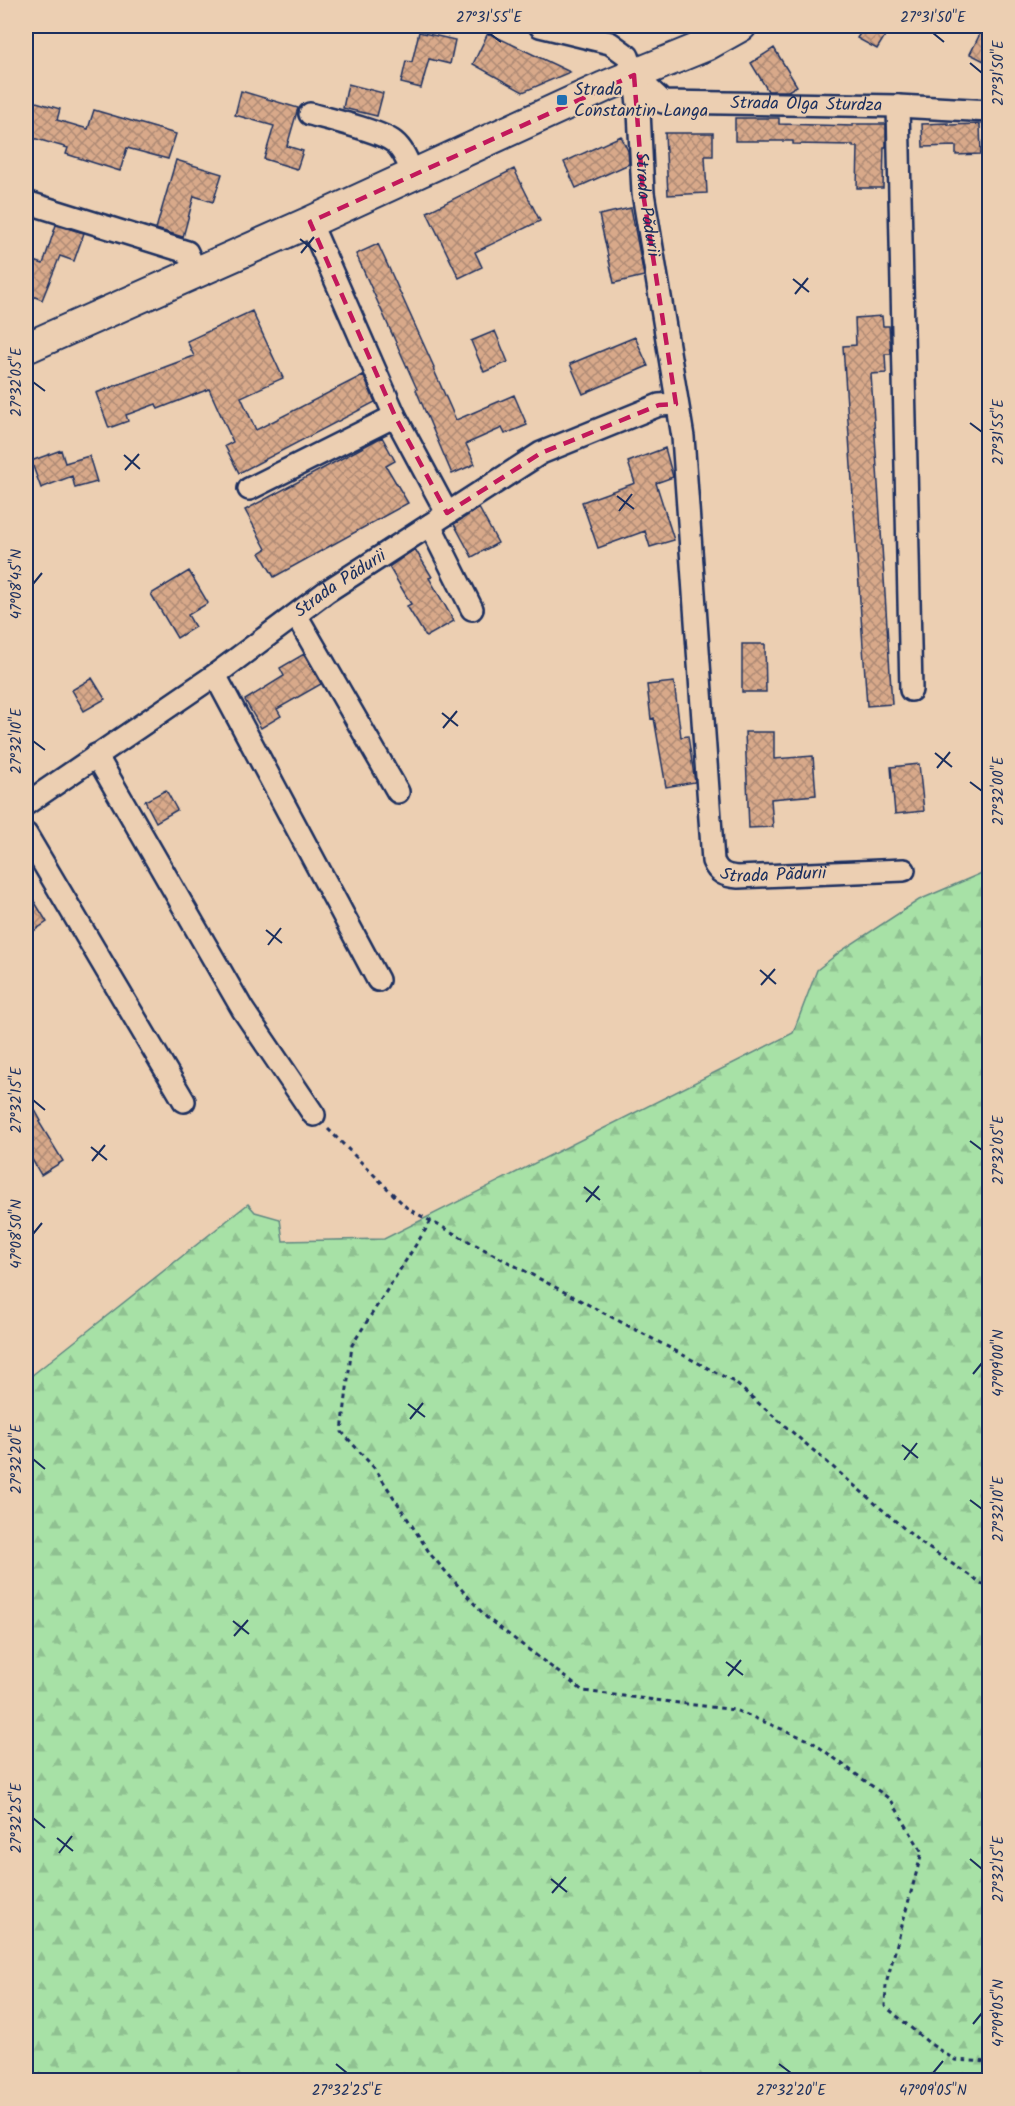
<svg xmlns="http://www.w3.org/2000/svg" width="1015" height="2106" font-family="Kalam,sans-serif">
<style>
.forest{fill:url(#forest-firs);stroke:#618882;stroke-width:1.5}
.building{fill:url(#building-cross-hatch);stroke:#1b2f5e;stroke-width:1.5}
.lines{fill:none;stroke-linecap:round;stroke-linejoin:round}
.minor-casing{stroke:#1b2f5e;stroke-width:26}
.secondary-casing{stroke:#1b2f5e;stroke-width:34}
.path{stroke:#1b2f5e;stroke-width:3;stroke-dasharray:4.5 4.5;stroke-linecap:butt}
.minor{stroke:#eccfb2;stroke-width:21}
.secondary{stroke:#eccfb2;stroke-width:30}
.marked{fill:none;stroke:#c2185b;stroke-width:4.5;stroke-dasharray:12 8;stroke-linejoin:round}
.ticks{fill:none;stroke:#1b2f5e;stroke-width:2}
.poi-dot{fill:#1f6fb2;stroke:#eccfb2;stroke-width:2}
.labels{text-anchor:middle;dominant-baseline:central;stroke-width:4.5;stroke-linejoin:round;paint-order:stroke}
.poi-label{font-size:18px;fill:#1b2f5e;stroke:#eccfb2;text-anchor:start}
.street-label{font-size:18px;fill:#1b2f5e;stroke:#eccfb2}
.neatline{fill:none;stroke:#1b2f5e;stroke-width:2}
.ticks-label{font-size:15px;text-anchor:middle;fill:#1b2f5e}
</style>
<defs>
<pattern id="forest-firs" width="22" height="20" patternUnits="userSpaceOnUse" patternTransform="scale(1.5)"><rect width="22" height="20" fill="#a7e1a6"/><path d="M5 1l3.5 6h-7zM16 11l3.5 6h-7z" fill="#8fc191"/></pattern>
<pattern id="building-cross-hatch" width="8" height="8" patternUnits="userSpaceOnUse" patternTransform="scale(1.5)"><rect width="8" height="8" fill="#d8a98a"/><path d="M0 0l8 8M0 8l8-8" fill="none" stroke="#ae8a74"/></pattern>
</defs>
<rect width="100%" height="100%" fill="#eccfb2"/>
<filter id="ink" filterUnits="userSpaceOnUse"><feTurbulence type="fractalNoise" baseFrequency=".0167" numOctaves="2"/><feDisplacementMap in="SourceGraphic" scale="12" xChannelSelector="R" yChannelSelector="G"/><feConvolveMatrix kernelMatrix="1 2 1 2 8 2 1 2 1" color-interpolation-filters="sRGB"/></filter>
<g filter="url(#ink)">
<!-- forest -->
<path class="forest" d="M 989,870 L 989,2080 L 26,2080 L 26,1380 L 248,1204 L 255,1212 L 280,1219 L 283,1241 L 384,1239 L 793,1033 L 817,970 L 841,951 L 919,900 Z"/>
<!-- building -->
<path class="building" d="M 865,26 L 891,26 L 877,49 L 857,38 Z
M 984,26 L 990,26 L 990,64 L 970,54 Z
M 419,32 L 455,40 L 450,64 L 429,59 L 421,88 L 401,83 L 406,61 L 412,62 Z
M 488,33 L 570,72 L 523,92 L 473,64 Z
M 774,48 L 797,86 L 788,91 L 768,91 L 751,63 Z
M 348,84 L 383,93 L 377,116 L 343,108 Z
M 241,91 L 298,108 L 287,146 L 303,151 L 297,169 L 264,159 L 274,126 L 235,115 Z
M 26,99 L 60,109 L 57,120 L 88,129 L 94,110 L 176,134 L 168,159 L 127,148 L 120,171 L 66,154 L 68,148 L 26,136 Z
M 735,118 L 779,118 L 779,124 L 853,126 L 853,124 L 886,124 L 886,147 L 884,147 L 883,188 L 857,188 L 858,147 L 853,147 L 853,145 L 793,144 L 793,141 L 735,141 Z
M 948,123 L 948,125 L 980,124 L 981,154 L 956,155 L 956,146 L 923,147 L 922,124 Z
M 665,133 L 713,133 L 713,156 L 705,156 L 707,193 L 668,195 Z
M 621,136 L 628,151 L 629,164 L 576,188 L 564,162 Z
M 176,160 L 222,174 L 213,202 L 194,196 L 183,237 L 156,229 Z
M 514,169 L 540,221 L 475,252 L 482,267 L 459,278 L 427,212 Z
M 631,208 L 644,276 L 614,283 L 599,215 Z
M 56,225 L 84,233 L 74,261 L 60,256 L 42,300 L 26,293 L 26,258 L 43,264 Z
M 378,244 L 434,367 L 433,368 L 456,420 L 514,395 L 527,425 L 505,434 L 502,428 L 466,444 L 475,464 L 452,474 L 416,390 L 417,389 L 356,254 Z
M 252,311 L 283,378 L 241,397 L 256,430 L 363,375 L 375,402 L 239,473 L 225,446 L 233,442 L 209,389 L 158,409 L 156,404 L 126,415 L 128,421 L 109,428 L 96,393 L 194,356 L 187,341 Z
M 882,316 L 883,326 L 889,326 L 891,354 L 885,354 L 886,373 L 871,374 L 892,704 L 867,706 L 843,346 L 856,345 L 855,318 Z
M 495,331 L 508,362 L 484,372 L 471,341 Z
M 635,337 L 648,366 L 583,394 L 570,364 Z
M 382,437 L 395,461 L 386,466 L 408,503 L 274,577 L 260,553 L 266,549 L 245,510 Z
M 665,448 L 673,477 L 656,483 L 674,540 L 650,547 L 645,531 L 598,548 L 582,502 L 635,483 L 628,462 Z
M 61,450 L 65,463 L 89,456 L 97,482 L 75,488 L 72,476 L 41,488 L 31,461 Z
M 479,508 L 498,543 L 472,557 L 454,524 Z
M 415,549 L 432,577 L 429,578 L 454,621 L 426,637 L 407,606 L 411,604 L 389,567 Z
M 189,571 L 208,603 L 188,615 L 195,627 L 177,638 L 151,594 Z
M 742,644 L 765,644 L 766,692 L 742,692 Z
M 304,654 L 321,684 L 277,709 L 281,716 L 261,728 L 245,700 L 284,676 L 280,668 Z
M 92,678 L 105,699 L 84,711 L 72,690 Z
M 674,682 L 681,737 L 688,736 L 695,782 L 666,787 L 654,718 L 651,719 L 647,685 Z
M 745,732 L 774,732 L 774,759 L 813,756 L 816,795 L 771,799 L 773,827 L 749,828 Z
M 919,764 L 924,811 L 895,814 L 891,767 Z
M 166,790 L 177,810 L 156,822 L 145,801 Z
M 26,888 L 47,922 L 26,936 Z
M 26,1094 L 41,1121 L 39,1122 L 63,1161 L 41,1175 L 26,1149 Z"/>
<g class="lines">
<!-- minor casing -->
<g class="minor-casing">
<g id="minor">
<path id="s1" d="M 540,26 L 610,43 L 628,56 L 634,75 L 639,111 L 643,193 L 683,437 L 713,861 C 718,873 725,876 738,877 L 904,870"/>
<path d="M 697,26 L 707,45"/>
<path id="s2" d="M 634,75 L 663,102 L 898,106 L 990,111"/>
<path d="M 898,106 L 911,690"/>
<path d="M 310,114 C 329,119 380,131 394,142 C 404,150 408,163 413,174"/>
<path d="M 26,202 L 187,252 L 196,272"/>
<path d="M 310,222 L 395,416 L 447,513"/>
<path d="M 249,489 L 395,416"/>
<path d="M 430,525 L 472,609"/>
<path d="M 296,615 L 398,792"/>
<path d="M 215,675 L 378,980"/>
<path d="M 96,755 L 243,1010 L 314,1115"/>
<path id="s3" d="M 26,804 L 215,675 L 326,592 L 541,453 L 659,405 L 676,404"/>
<path d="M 26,834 L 184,1101"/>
</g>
</g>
<!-- secondary casing -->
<g class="secondary-casing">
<path id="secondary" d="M 26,348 L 310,222 L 604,87 L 707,45 L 741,26"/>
</g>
<!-- path -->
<path class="path" d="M 328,1129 L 408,1209 L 734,1382 L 921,1543 L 990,1589
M 431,1221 L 352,1345 L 342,1432 L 376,1470 L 431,1555 L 487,1618 L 583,1691 L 735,1710 L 811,1741 L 891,1800 L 922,1852 L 886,1984 L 885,2006 L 929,2043 L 955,2060 L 990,2062"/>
<!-- minor -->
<use href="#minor" class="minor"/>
<!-- secondary -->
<use href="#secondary" class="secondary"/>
</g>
</g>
<!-- marked area -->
<path class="marked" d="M 634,75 L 643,193 L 676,404 L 659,405 L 541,453 L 447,513 L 395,416 L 310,222 Z"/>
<!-- ticks -->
<path class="ticks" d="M 489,33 L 501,42M 933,33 L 944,42M 970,63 L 982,73M 300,239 L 316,252M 301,253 L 314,237M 793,279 L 809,292M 795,294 L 808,278M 33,382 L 45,391M 970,423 L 982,432M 124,455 L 140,469M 125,470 L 139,454M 617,496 L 634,509M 619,511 L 632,494M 33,584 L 42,573M 442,713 L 458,726M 443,728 L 457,711M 33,741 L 45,750M 935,753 L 952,767M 937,768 L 950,752M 970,782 L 982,791M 266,930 L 282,943M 268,945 L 281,928M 760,970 L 776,984M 761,985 L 775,969M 33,1100 L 45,1110M 970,1141 L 982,1150M 91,1147 L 107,1160M 92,1161 L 105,1145M 584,1187 L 600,1200M 586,1202 L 599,1186M 33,1234 L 42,1223M 973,1374 L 982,1363M 408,1404 L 425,1417M 410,1419 L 423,1403M 902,1445 L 918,1458M 33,1459 L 45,1469M 904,1460 L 917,1443M 970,1500 L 982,1509M 233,1621 L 249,1634M 234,1636 L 248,1620M 726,1662 L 743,1675M 728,1676 L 741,1660M 33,1818 L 45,1828M 57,1838 L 73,1851M 59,1853 L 72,1836M 970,1859 L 982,1869M 551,1879 L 567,1892M 552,1893 L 566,1877M 973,2024 L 982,2013M 336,2064 L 347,2073M 779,2064 L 791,2073M 933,2073 L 943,2061"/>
<!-- markers -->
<rect class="poi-dot" x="556" y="94" width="12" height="12" rx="3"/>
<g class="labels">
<!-- poi labels -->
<g class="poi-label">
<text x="574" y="90">Strada<tspan x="574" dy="21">Constantin Langa</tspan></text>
</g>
<!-- street labels -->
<g class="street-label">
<text stroke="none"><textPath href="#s2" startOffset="183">Strada Olga Sturdza</textPath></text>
<text stroke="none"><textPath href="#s1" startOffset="244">Strada Pădurii</textPath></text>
<text stroke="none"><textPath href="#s3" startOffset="384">Strada Pădurii</textPath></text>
<text stroke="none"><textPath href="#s1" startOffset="972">Strada Pădurii</textPath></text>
</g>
</g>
<!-- margin -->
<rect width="1015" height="2106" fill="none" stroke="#eccfb2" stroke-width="66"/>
<rect x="33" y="33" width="949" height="2040" class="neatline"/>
<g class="ticks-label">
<text x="489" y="22">27°31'55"E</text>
<text x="933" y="22">27°31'50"E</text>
<text transform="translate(998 73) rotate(-90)" y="5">27°31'50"E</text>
<text transform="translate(16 382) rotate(-90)" y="5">27°32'05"E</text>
<text transform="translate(998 432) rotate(-90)" y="5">27°31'55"E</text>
<text transform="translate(16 584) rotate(-90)" y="5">47°08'45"N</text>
<text transform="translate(16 741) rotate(-90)" y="5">27°32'10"E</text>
<text transform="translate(998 791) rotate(-90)" y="5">27°32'00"E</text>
<text transform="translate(16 1100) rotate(-90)" y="5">27°32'15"E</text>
<text transform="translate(998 1150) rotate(-90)" y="5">27°32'05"E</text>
<text transform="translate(16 1234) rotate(-90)" y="5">47°08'50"N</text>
<text transform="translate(998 1363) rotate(-90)" y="5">47°09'00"N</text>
<text transform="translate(16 1459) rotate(-90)" y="5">27°32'20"E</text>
<text transform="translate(998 1509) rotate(-90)" y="5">27°32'10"E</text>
<text transform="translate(16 1818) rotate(-90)" y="5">27°32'25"E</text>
<text transform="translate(998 1869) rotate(-90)" y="5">27°32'15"E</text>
<text transform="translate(998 2013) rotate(-90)" y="5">47°09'05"N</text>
<text x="347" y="2095">27°32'25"E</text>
<text x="791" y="2095">27°32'20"E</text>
<text x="933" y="2095">47°09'05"N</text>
</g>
</svg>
